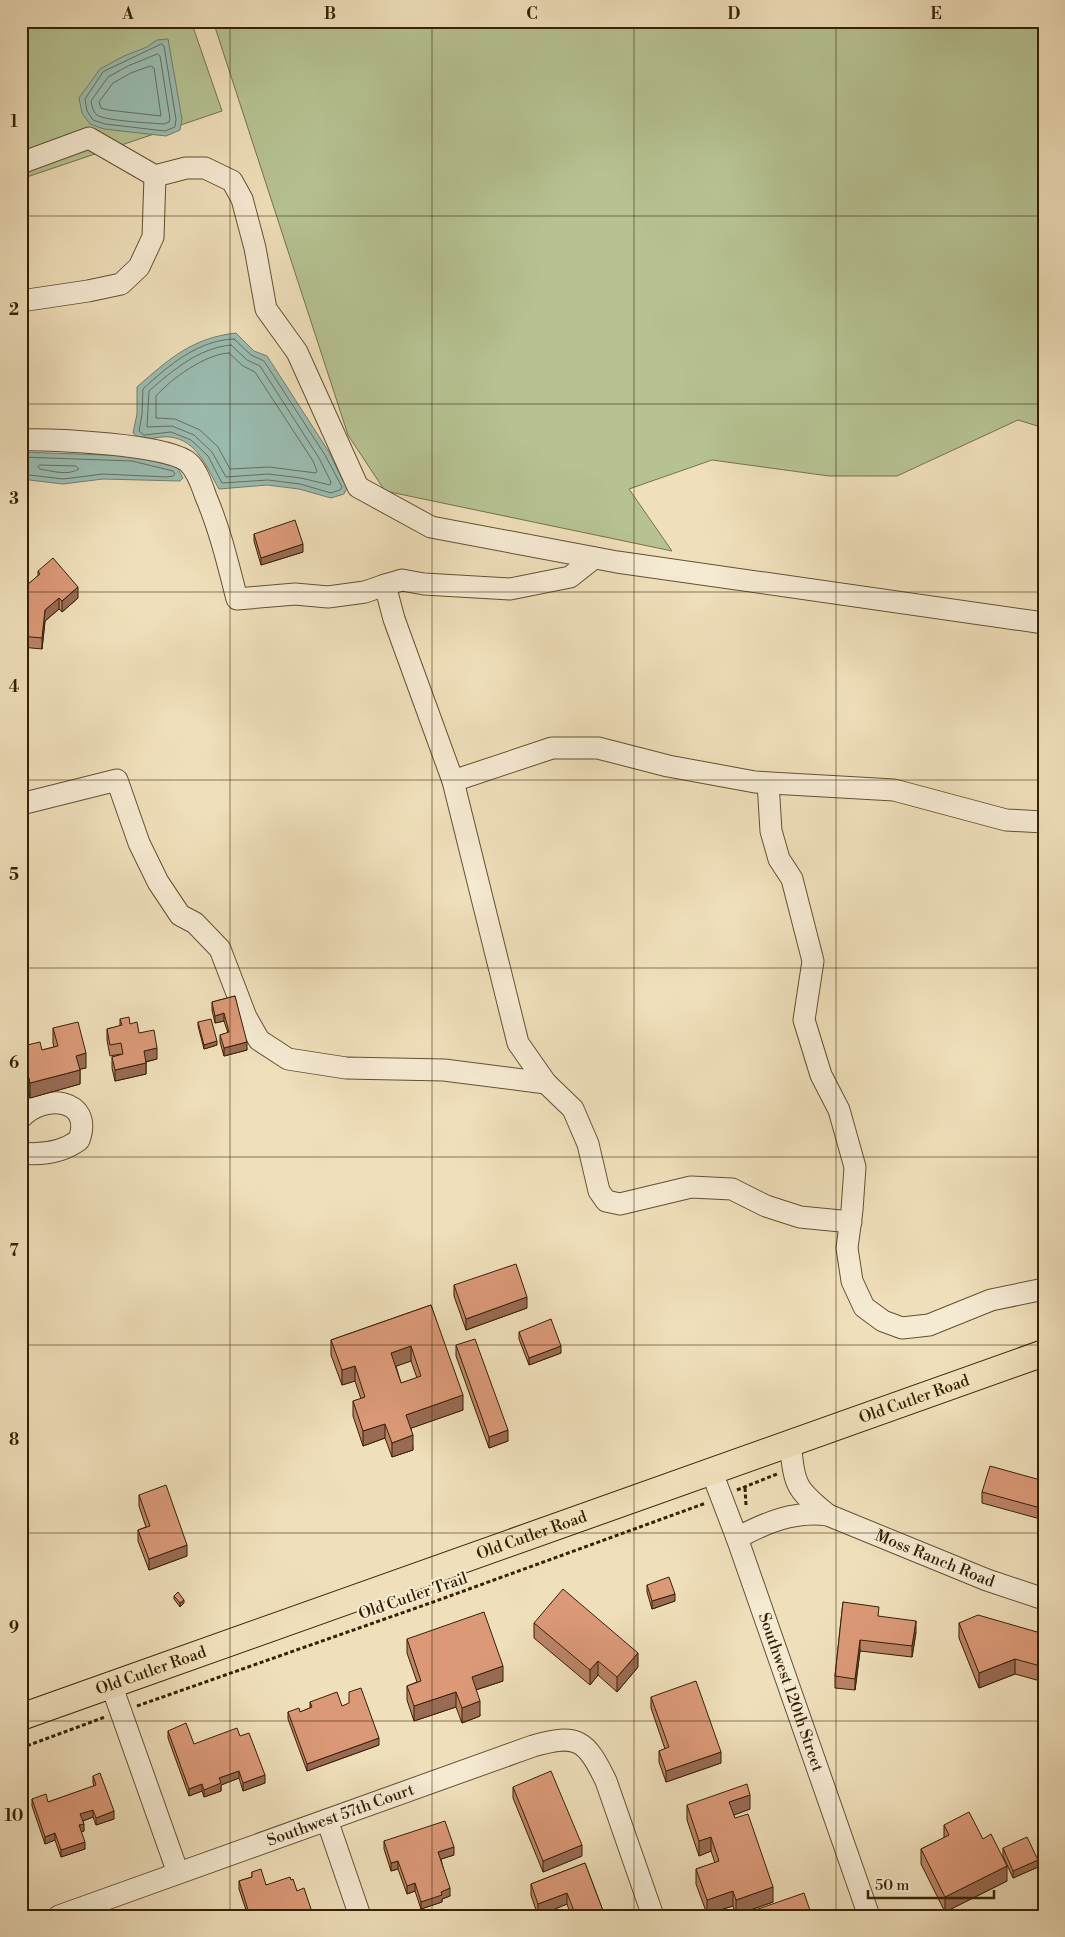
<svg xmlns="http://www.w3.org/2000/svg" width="1065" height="1937" font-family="'Libre Bodoni',serif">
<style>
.green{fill:#b6c292;stroke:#76724c}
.water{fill:#9abcb1;stroke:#727e6c}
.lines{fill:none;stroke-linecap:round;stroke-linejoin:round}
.shore{stroke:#686e5b;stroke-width:1}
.minor-casing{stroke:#645032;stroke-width:23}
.major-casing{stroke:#362105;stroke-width:28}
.path{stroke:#362105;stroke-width:3;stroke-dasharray:4 2.5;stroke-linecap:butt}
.minor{stroke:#f5ead2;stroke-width:21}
.major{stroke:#efdfba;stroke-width:26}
.wall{fill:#bc8467;stroke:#362105;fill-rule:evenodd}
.shaded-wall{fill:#996b54;stroke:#362105}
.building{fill:#db9978;stroke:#362105;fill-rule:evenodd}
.grid{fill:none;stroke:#362105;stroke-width:1;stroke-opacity:0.55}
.labels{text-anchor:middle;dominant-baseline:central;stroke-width:4.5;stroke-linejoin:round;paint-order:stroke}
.street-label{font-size:16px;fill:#362105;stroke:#f5ead2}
.neatline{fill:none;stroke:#362105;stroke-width:2}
.grid-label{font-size:16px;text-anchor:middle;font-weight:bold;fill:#362105}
</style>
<rect width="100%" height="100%" fill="#efdfba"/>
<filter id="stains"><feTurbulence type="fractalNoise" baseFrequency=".004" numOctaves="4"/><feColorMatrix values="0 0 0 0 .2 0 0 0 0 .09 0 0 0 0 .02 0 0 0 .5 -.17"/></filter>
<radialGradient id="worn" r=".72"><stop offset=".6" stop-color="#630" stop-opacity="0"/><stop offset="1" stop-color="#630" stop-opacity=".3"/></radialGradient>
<!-- green -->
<path class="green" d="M 21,21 L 191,21 L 222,111 L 21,179 Z
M 213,21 L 1044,21 L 1044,428 L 1018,420 L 897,476 L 829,476 L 712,460 L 629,489 L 672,551 L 385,491 L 348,435 Z"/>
<!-- water -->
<path class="water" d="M 168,39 L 182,119 L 180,130 L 166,136 L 104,129 L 90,124 L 82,113 L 79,98 L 100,69 L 124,56 L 147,47 L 157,40 Z
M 236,333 L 254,351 L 267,356 L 329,452 L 343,481 L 348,486 L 344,494 L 331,498 L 299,489 L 267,485 L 219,489 C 207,468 197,440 170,437 C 161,436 151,439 142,440 L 133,433 L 137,414 L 137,387 C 169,359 192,338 236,333 Z
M 21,452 L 133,456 L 177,467 L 183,478 L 180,481 L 103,479 L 63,484 L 21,479 Z"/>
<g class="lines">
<!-- shore -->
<path class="shore" d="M 162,44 L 164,46 L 176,119 L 175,127 L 165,131 L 105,124 L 93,120 L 87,111 L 85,99 L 103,72 Z
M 158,54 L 160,56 L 170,119 L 169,122 L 164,124 C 151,123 106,121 97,115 C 93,112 92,106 91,101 L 108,77 L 128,66 Z
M 151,66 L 154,68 L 161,116 L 108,110 L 101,108 L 99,102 L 113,83 L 131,73 Z
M 234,339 L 251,355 L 264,361 L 325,455 L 342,487 L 340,490 L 331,493 L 300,484 L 268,480 L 222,483 L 208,456 L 191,440 L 171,432 L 144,435 L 139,431 L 142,414 L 143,389 C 168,366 198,340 234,339 Z
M 231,345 L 247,360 L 260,366 L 319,458 L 331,482 L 330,485 L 301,478 L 268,474 L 226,477 L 212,452 L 194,435 L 172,426 L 147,427 L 149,391 C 173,370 199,348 231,345 Z
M 229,353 L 243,366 L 255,372 L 313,461 L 317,471 L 316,473 L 269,467 L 230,469 L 218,447 L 200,430 L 175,419 L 156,418 L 156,396 C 171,379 205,354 229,353 Z
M 21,457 L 132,461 L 173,471 L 175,474 L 173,476 L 167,477 L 103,474 L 63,479 L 21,474
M 40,465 L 76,466 L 79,469 C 68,476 52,471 40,469 L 38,467 Z"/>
<!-- minor casing -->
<g class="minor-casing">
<g id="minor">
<path d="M 21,163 L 89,138 L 155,176 L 186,168 L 205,168 L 232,181 L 242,199 L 255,248 L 266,309 L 297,352 L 358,487 L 431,527 L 617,562 L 1044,623"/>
<path d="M 21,301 L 88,291 L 121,284 L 139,267 L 153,237 L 155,176"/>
<path d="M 21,440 C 51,439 170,444 189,463 C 198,472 202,486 206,497 C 220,530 228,564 237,599 L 295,594 L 328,597 L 365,592 L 385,585"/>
<path d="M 594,558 L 570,577 L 510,589 L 424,584 L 402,580 L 385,585 L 394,619 L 453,781 L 518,1043 L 546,1083 L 573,1109 L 588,1144 L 599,1191 L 606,1201 L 620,1204 L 691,1187 L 732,1189 L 766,1206 L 800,1217 L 851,1222"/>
<path d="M 453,781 L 552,748 L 598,748 L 668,766 L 755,782 L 894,790 L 1006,820 L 1044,822"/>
<path d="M 768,783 L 771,831 L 779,859 L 792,879 L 813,961 L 804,1020 L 821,1075 L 839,1110 L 855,1167 L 852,1210 L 847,1248 L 852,1281 L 864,1307 L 883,1321 L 902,1328 L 929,1325 L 991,1300 L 1044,1289"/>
<path d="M 21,804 L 117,780 L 139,843 L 158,882 L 180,915 L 195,923 L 220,949 L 246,1017 L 259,1040 L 288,1059 L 346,1068 L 444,1070 L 546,1083"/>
<path d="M 21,1118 C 43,1093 94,1098 79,1140 C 63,1152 41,1155 21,1153"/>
<path d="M 790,1443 C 795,1485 794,1488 828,1515"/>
<path id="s1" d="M 711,1470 L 737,1538 L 869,1916"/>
<path id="s2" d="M 737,1538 C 765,1523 795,1510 828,1515 L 987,1580 L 1044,1599"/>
<path d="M 111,1684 L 178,1873"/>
<path d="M 327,1820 L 360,1916"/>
<path id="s3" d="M 59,1916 L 533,1746 C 578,1733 586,1740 606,1781 L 653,1916"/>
</g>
</g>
<!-- major casing -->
<g class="major-casing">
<g id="major">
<path id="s4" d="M 21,1717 L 1044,1353"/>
</g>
</g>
<!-- path -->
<path class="path" d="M 745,1488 L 746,1505
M 737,1490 L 777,1474
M 137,1706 L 436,1601 L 706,1503
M 21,1748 L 105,1717"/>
<!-- minor -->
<use href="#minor" class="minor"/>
<!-- major -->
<use href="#major" class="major"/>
</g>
<!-- wall -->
<path class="wall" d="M 254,534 L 303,552 L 261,565 L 254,541 Z
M 38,571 L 78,598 L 62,612 L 59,609 L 45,621 L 42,649 L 21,647 L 21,590 L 38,576 Z
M 235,996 L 247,1050 L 224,1056 L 220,1042 L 220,1035 L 228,1033 L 224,1021 L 215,1023 L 212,1010 L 212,1002 Z
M 120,1019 L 130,1024 L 139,1033 L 157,1059 L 146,1062 L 146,1074 L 115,1081 L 112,1068 L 112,1057 L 121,1055 L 121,1054 L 110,1056 L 107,1040 L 107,1029 L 120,1026 Z
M 198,1022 L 217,1045 L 204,1049 L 198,1026 Z
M 53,1028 L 86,1068 L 80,1069 L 80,1084 L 30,1098 L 29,1093 L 21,1095 L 21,1054 L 23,1054 L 23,1046 L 42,1050 L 54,1047 L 53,1043 Z
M 454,1285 L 527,1308 L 466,1330 L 454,1296 Z
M 431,1305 L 463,1410 L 411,1428 L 413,1450 L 392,1457 L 385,1438 L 363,1446 L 353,1416 L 353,1401 L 361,1399 L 355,1381 L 342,1385 L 331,1355 L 331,1340 ZM 411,1361 L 417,1378 L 401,1383 L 396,1366 Z
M 519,1332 L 561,1353 L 529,1365 L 519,1339 Z
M 456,1345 L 508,1441 L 489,1448 L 456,1356 Z
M 1044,1481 L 1044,1520 L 982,1503 L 982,1492 Z
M 139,1495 L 187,1556 L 149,1570 L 138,1541 L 138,1530 L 146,1527 L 139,1506 Z
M 647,1585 L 675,1601 L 652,1609 L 647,1592 Z
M 174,1596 L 184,1603 L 180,1607 L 174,1599 Z
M 843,1602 L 916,1632 L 912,1657 L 860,1651 L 855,1690 L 835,1688 L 835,1676 Z
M 534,1623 L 638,1667 L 617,1692 L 598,1675 L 590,1685 L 534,1638 Z
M 959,1623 L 1044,1634 L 1044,1682 L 1015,1674 L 979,1688 L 959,1638 Z
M 407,1639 L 503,1681 L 476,1690 L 480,1716 L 462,1723 L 456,1707 L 414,1721 L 407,1700 L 407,1686 L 417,1682 L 407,1653 Z
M 651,1697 L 721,1763 L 666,1782 L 659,1762 L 659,1751 L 665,1749 L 651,1708 Z
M 310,1702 L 342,1706 L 379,1745 L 307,1771 L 288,1719 L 288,1712 L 300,1712 L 310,1708 Z
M 168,1731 L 194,1744 L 240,1736 L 265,1783 L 243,1791 L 239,1778 L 221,1785 L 221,1791 L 204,1797 L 202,1791 L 189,1796 L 168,1738 Z
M 93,1776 L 114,1819 L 96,1825 L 93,1817 L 83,1821 L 84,1831 L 81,1832 L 85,1849 L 61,1857 L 55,1840 L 45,1844 L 32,1806 L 32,1799 L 48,1802 L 94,1786 L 93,1783 Z
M 513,1787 L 582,1856 L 543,1872 L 513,1798 Z
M 687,1805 L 750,1809 L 733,1815 L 773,1902 L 736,1915 L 733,1906 L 707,1914 L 696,1884 L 696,1869 L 715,1863 L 711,1851 L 699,1856 L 687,1820 Z
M 944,1825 L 983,1839 L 1007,1881 L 945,1912 L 921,1864 L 921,1849 L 944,1838 Z
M 384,1841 L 454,1855 L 441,1859 L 450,1896 L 442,1899 L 442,1902 L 421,1909 L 415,1891 L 407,1894 L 398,1869 L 391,1871 L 384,1849 Z
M 1003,1848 L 1038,1867 L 1013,1878 L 1003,1856 Z
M 585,1863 L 605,1916 L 571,1916 L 567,1904 L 538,1916 L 531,1895 L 531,1884 Z
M 252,1872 L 266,1885 L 291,1880 L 311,1916 L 248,1916 L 239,1889 L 239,1881 L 252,1877 Z"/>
<!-- shaded-wall -->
<path class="shaded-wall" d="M 303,544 L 303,552 L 261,565 L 261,558 Z
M 78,587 L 78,598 L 62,612 L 62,601 Z
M 59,598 L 59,609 L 45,621 L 42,649 L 42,638 L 45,610 Z
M 224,1013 L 224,1021 L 215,1023 L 215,1016 Z
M 217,1041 L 217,1045 L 204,1049 L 204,1045 Z
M 247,1042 L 247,1050 L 224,1056 L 224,1048 Z
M 157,1048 L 157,1059 L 144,1062 L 144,1051 Z
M 86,1053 L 86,1068 L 76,1070 L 76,1056 Z
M 146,1063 L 146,1074 L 115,1081 L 115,1070 Z
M 80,1070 L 80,1084 L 30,1098 L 30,1083 Z
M 29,1078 L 29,1093 L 21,1095 L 21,1080 Z
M 527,1297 L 527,1308 L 466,1330 L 466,1319 Z
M 411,1346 L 411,1361 L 391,1368 L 391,1353 Z
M 561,1346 L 561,1353 L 529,1365 L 529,1358 Z
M 355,1366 L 355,1381 L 342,1385 L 342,1370 Z
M 463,1395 L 463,1410 L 406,1430 L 406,1415 Z
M 385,1424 L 385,1438 L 363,1446 L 363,1431 Z
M 508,1430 L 508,1441 L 489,1448 L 489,1437 Z
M 413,1435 L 413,1450 L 392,1457 L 392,1443 Z
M 187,1545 L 187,1556 L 149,1570 L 149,1559 Z
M 675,1594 L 675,1601 L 652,1609 L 652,1601 Z
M 184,1600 L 184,1603 L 180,1607 L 180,1603 Z
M 916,1621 L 916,1632 L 912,1657 L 912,1646 Z
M 860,1640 L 860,1651 L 855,1690 L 855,1679 Z
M 638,1653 L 638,1667 L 617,1692 L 617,1677 Z
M 1015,1659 L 1015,1674 L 979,1688 L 979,1673 Z
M 598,1661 L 598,1675 L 590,1685 L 590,1670 Z
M 503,1666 L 503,1681 L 472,1691 L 472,1677 Z
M 456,1692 L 456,1707 L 414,1721 L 414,1706 Z
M 480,1701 L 480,1716 L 462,1723 L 462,1708 Z
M 379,1738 L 379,1745 L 307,1771 L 307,1764 Z
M 721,1752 L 721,1763 L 666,1782 L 666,1771 Z
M 239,1771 L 239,1778 L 221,1785 L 221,1791 L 204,1797 L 204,1790 L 219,1778 Z
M 265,1775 L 265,1783 L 243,1791 L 243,1783 Z
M 202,1784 L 202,1791 L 189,1796 L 189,1789 Z
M 750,1795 L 750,1809 L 729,1817 L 729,1802 Z
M 93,1810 L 93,1817 L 80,1822 L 80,1814 Z
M 114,1811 L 114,1819 L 96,1825 L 96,1818 Z
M 84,1824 L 84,1831 L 79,1833 L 79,1825 Z
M 55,1833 L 55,1840 L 45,1844 L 45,1837 Z
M 711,1837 L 711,1851 L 699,1856 L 699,1841 Z
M 85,1842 L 85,1849 L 61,1857 L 61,1850 Z
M 582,1845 L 582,1856 L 543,1872 L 543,1861 Z
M 454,1847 L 454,1855 L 438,1860 L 438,1852 Z
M 1038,1860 L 1038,1867 L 1013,1878 L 1013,1871 Z
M 398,1861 L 398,1869 L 391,1871 L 391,1863 Z
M 1007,1866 L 1007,1881 L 945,1912 L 945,1897 Z
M 415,1883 L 415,1891 L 407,1894 L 407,1886 Z
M 773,1887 L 773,1902 L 736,1915 L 736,1900 Z
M 450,1888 L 450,1896 L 442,1899 L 442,1902 L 421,1909 L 421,1902 L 441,1892 Z
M 733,1891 L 733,1906 L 707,1914 L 707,1900 Z
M 567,1893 L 567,1904 L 538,1916 L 538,1904 Z
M 311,1909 L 311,1916 L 305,1916 L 305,1911 Z"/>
<!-- building -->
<path class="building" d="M 295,520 L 303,544 L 261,558 L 254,534 Z
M 53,558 L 78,587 L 62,601 L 59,598 L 45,610 L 42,638 L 21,636 L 21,596 L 24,595 L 21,591 L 21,590 L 40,574 L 38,571 Z
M 235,996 L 247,1042 L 224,1048 L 220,1035 L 229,1032 L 224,1013 L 215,1016 L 212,1002 Z
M 129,1017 L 130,1024 L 137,1022 L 139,1033 L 154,1030 L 157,1048 L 144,1051 L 146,1063 L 115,1070 L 112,1057 L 123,1054 L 121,1043 L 110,1045 L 107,1029 L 122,1025 L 120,1019 Z
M 211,1019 L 217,1041 L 204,1045 L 198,1022 Z
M 78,1022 L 86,1053 L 76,1056 L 80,1070 L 30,1083 L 29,1078 L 21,1080 L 21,1054 L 25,1053 L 23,1046 L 40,1042 L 42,1050 L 58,1046 L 53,1028 Z
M 516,1264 L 527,1297 L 466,1319 L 454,1285 Z
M 431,1305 L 463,1395 L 406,1415 L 413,1435 L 392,1443 L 385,1424 L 363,1431 L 353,1401 L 365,1397 L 355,1366 L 342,1370 L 331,1340 ZM 411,1346 L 421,1376 L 401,1383 L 391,1353 Z
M 551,1319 L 561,1346 L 529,1358 L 519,1332 Z
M 475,1339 L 508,1430 L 489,1437 L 456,1345 Z
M 990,1466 L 1044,1481 L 1044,1509 L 982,1492 Z
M 166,1485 L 187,1545 L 149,1559 L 138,1530 L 150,1526 L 139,1495 Z
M 669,1577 L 675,1594 L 652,1601 L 647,1585 Z
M 563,1589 L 638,1653 L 617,1677 L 598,1661 L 590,1670 L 534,1623 Z
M 178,1592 L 184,1600 L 180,1603 L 174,1596 Z
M 843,1602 L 879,1607 L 878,1616 L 916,1621 L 912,1646 L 860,1640 L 855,1679 L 835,1676 Z
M 484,1612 L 503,1666 L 472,1677 L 480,1701 L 462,1708 L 456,1692 L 414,1706 L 407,1686 L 421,1681 L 407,1639 Z
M 978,1615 L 1044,1634 L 1044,1667 L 1015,1659 L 979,1673 L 959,1623 Z
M 696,1681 L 721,1752 L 666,1771 L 659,1751 L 669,1747 L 651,1697 Z
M 361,1688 L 379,1738 L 307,1764 L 288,1712 L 299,1708 L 300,1712 L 312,1707 L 310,1702 L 337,1692 L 342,1706 L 349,1703 L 349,1692 Z
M 186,1723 L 194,1744 L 237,1728 L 240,1736 L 249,1733 L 265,1775 L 243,1783 L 239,1771 L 219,1778 L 221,1783 L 204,1790 L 202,1784 L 189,1789 L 168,1731 Z
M 551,1771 L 582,1845 L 543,1861 L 513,1787 Z
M 100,1773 L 114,1811 L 96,1818 L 93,1810 L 80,1814 L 84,1824 L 79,1825 L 85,1842 L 61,1850 L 55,1833 L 45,1837 L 32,1799 L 46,1794 L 48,1802 L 96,1785 L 93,1776 Z
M 747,1784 L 750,1795 L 729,1802 L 735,1818 L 748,1814 L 773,1887 L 736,1900 L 733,1891 L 707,1900 L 696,1869 L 719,1861 L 711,1837 L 699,1841 L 687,1805 Z
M 969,1812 L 983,1839 L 991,1834 L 1007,1866 L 945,1897 L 921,1849 L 949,1835 L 944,1825 Z
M 445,1821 L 454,1847 L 438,1852 L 450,1888 L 441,1892 L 442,1895 L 421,1902 L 415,1883 L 407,1886 L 398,1861 L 391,1863 L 384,1841 Z
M 1027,1837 L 1038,1860 L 1013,1871 L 1003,1848 Z
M 585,1863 L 605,1916 L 576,1916 L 567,1893 L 538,1904 L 531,1884 Z
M 261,1869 L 266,1885 L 290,1877 L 291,1880 L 293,1879 L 297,1891 L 304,1888 L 311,1909 L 305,1911 L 307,1916 L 250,1916 L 239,1881 L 252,1877 L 252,1872 Z
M 804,1893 L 812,1916 L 738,1916 Z
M 151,1912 L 152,1916 L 141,1916 Z"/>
<!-- grid -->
<path class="grid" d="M 230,21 L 230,1916M 432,21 L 432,1916M 634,21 L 634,1916M 836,21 L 836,1916M 21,216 L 1044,216M 21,404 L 1044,404M 21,592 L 1044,592M 21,780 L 1044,780M 21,968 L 1044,968M 21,1157 L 1044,1157M 21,1345 L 1044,1345M 21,1533 L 1044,1533M 21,1721 L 1044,1721"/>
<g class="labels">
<!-- street labels -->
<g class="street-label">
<text stroke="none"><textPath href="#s4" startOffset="948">Old Cutler Road</textPath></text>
<text stroke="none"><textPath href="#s4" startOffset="542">Old Cutler Road</textPath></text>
<text stroke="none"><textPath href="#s2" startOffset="211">Moss Ranch Road</textPath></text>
<text transform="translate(413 1596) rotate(-19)">Old Cutler Trail</text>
<text stroke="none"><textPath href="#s4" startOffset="138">Old Cutler Road</textPath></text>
<text stroke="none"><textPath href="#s1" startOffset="236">Southwest 120th Street</textPath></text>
<text stroke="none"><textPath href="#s3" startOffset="299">Southwest 57th Court</textPath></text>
</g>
</g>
<!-- margin -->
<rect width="1065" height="1937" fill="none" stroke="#efdfba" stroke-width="55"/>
<!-- scale -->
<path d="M868 1890v8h126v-8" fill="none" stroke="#362105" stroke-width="2.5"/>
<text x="875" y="1890" font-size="15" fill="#362105" stroke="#f5ead2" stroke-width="4" paint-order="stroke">50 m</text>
<rect x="28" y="28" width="1010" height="1882" class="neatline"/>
<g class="grid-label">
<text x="128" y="19">A</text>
<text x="330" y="19">B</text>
<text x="532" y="19">C</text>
<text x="734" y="19">D</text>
<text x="936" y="19">E</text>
<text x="14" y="127">1</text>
<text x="14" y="315">2</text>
<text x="14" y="504">3</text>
<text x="14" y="692">4</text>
<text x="14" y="880">5</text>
<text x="14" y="1068">6</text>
<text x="14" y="1256">7</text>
<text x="14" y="1445">8</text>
<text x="14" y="1633">9</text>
<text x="14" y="1821">10</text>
</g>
<rect width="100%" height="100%" filter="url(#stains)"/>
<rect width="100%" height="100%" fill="url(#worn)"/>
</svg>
